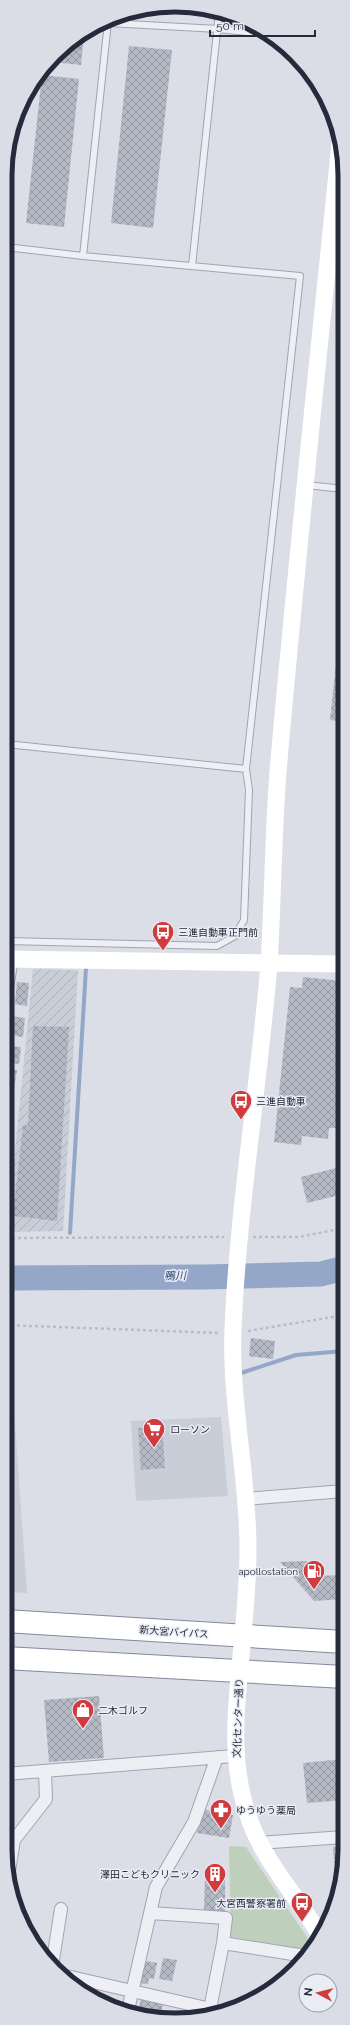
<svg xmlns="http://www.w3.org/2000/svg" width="350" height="2025" font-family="Raleway,'Noto Sans JP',sans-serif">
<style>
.built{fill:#c9cdd8}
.industrial{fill:url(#industrial-furrows)}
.green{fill:#bed0bc}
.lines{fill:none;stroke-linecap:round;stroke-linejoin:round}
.stream{stroke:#94a7c8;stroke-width:4}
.river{stroke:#94a7c8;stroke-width:25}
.building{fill:url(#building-cross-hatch)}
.lane-casing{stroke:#a1a4b0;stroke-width:8}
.street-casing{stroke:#a1a4b0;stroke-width:14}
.highway-casing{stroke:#82899d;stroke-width:24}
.path{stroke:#babcc4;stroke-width:2.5;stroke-dasharray:3 3;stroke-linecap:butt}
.lane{stroke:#eeeff4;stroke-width:6}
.street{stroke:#eeeff4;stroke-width:12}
.secondary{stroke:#fff;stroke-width:17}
.highway{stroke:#fff;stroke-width:22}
.labels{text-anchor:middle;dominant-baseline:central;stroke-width:3;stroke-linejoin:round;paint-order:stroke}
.poi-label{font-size:10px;fill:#252a3c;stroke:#eaedf4;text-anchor:start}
.street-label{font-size:10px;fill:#252a3c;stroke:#eaedf4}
.water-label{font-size:11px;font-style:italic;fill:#2e4471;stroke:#eaedf4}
.rim{fill:none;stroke:#252a3c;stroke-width:5}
</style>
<defs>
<pattern id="industrial-furrows" width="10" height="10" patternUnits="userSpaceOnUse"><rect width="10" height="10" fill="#c9cdd8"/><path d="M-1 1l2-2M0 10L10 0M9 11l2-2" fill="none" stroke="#acb0ba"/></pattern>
<pattern id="building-cross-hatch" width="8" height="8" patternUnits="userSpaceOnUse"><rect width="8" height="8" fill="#b5b9c6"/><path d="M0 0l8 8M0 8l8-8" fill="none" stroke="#9397a2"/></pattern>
</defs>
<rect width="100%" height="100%" fill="#dbdee6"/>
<!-- built -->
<path class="built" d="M 5,1341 L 9,1341 L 27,1593 L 5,1592 Z
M 221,1417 L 228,1496 L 136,1501 L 131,1421 Z"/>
<!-- industrial -->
<path class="industrial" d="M 33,969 L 78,970 L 63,1231 L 7,1232 Z"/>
<!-- green -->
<path class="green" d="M 229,1846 L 246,1847 L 313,1946 L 309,1950 L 231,1937 Z"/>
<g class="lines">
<!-- stream -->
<path class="stream" d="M 70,1233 L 86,968
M 241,1373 L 296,1355 L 344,1351"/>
<!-- river -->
<path class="river" d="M 5,1278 L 205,1277 L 321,1274 L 344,1268"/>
</g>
<!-- building -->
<path class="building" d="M 84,34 L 81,65 L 52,62 L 71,40 Z
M 129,46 L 172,50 L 153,228 L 111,223 Z
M 42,75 L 79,79 L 64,227 L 26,223 Z
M 342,608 L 344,608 L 344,722 L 330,720 Z
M 303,977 L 342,981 L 341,992 L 344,992 L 344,1066 L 338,1128 L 329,1128 L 328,1139 L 302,1136 L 301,1145 L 274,1142 L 290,987 L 302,988 Z
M 17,982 L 29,983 L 27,1006 L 15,1004 Z
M 11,1016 L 25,1018 L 23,1037 L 9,1035 Z
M 33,1026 L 69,1027 L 57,1221 L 13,1216 L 23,1125 L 28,1125 Z
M 6,1046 L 21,1047 L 19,1064 L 6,1062 Z
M 12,1069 L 17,1070 L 14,1089 L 6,1088 L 6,1076 L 11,1076 Z
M 6,1092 L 12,1093 L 11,1099 L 13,1099 L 12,1115 L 6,1114 Z
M 344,1166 L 344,1194 L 307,1203 L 301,1177 Z
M 251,1338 L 275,1341 L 273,1359 L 249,1356 Z
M 162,1426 L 165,1468 L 141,1470 L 138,1428 Z
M 307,1561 L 319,1576 L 340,1575 L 339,1561 L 344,1561 L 344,1599 L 314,1601 L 280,1562 Z
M 99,1696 L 104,1758 L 49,1762 L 44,1700 Z
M 344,1759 L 344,1800 L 307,1803 L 303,1763 Z
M 201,1809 L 233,1815 L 229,1838 L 197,1833 Z
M 344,1846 L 344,1872 L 336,1894 L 333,1847 Z
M 205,1876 L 225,1876 L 225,1912 L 204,1911 Z
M 163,1958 L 177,1960 L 172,1981 L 159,1979 Z
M 147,1961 L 157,1963 L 154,1979 L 149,1978 L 148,1984 L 138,1983 L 142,1963 L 146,1963 Z
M 141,1998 L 163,2003 L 160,2019 L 138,2013 Z
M 187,2011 L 206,2014 L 186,2017 Z"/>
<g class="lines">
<!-- lane casing -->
<g class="lane-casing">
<path id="lane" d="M 108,23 L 218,29 L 267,34
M 83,256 L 108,22
M 192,266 L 219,13
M 306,485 L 344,489
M 6,744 L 246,769 L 300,276 L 83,256 L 6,247
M 6,941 L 217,946 L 235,936 L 244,920 L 249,790 L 246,769
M 6,1011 L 15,959"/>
</g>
<!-- street casing -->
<g class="street-casing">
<path id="street" d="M 245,1499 L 344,1491
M 5,1774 L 235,1756
M 258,1843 L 344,1837
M 9,1871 L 14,1840 L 46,1799 L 45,1772
M 150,1913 L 226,1918 L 223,1943 L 210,2009
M 223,1943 L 305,1956
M 52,1966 L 61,1909
M 62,1975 L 224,2012
M 128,2010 L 156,1887 L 194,1822 L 217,1757"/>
</g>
<!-- highway casing -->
<g class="highway-casing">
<path id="highway" d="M 5,1621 L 344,1642
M 5,1658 L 344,1677"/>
</g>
<!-- path -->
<path class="path" d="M 253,1237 L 299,1237 L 344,1228
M 6,1238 L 224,1237
M 5,1325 L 219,1333
M 248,1331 L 344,1315"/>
<!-- lane -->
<use href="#lane" class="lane"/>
<!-- street -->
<use href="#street" class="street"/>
<!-- secondary -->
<path class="secondary" d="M 6,959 L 344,964
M 321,1937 C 291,1885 255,1855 242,1794 C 232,1752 236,1709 240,1666 C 244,1627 248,1587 248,1548 C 248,1474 230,1402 233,1329 C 238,1207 259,1086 269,964 C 273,900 273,836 278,772 C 296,562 319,353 340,143"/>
<!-- highway -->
<use href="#highway" class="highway"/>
</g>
<!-- icons -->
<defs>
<g id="bus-pin" transform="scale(1.15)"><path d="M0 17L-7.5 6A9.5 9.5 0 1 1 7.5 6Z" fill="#d03b3e" stroke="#eaedf4"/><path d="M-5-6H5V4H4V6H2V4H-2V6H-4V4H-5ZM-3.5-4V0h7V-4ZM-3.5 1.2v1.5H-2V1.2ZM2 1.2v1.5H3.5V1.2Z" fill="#fff"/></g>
<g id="supermarket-pin" transform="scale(1.15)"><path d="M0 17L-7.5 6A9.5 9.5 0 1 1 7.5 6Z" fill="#d03b3e" stroke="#eaedf4"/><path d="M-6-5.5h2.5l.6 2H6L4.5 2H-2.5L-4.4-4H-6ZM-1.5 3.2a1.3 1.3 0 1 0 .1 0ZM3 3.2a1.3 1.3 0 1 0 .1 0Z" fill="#fff"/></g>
<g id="fuel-pin" transform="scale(1.15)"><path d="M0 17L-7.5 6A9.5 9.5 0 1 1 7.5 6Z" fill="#d03b3e" stroke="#eaedf4"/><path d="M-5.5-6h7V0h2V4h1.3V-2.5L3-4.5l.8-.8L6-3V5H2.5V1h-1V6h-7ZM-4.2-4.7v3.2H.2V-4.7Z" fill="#fff"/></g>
<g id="shop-pin" transform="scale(1.15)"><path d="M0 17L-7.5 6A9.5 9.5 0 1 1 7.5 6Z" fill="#d03b3e" stroke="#eaedf4"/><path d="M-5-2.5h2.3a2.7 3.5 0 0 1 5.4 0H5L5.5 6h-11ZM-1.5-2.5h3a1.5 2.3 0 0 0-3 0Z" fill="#fff"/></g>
<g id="pharmacy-pin" transform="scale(1.15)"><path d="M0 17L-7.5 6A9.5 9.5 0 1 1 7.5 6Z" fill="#d03b3e" stroke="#eaedf4"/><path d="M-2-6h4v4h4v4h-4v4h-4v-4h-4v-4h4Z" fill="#fff"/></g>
<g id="building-pin" transform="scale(1.15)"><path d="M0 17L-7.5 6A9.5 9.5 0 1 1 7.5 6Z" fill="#d03b3e" stroke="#eaedf4"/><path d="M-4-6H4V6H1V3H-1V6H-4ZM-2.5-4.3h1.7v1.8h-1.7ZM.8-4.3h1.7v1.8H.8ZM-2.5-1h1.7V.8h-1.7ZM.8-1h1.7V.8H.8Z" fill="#fff"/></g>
</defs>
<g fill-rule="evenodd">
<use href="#bus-pin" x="163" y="932"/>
<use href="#bus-pin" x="241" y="1101"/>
<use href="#supermarket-pin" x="154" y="1429"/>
<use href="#fuel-pin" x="314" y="1571"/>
<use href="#shop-pin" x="83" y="1710"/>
<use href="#pharmacy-pin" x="221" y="1810"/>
<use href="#building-pin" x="215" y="1874"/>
<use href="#bus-pin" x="302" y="1903"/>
</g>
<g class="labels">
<!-- poi labels -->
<g class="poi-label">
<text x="178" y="932">三進自動車正門前</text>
<text x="256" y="1101">三進自動車</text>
<text x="170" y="1429">ローソン</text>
<text x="298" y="1571" text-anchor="end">apollostation</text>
<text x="98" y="1710">二木ゴルフ</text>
<text x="236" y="1810">ゆうゆう薬局</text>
<text x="200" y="1874" text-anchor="end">澤田こどもクリニック</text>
<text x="286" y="1903" text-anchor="end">大宮西警察署前</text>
</g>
<!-- street labels -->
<g class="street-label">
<text transform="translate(174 1632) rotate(4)">新大宮バイパス</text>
<text transform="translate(238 1718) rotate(-88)">文化センター通り</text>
</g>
<!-- water labels -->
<g class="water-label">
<text transform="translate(175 1276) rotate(-1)">鴨川</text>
</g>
</g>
<!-- crop -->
<path d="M0 0H350V2025H0ZM175 12H175A163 163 0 0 1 338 175V1850A163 163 0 0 1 175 2013H175A163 163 0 0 1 12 1850V175A163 163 0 0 1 175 12Z" fill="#dadde5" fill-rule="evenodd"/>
<path class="rim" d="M175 12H175A163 163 0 0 1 338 175V1850A163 163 0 0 1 175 2013H175A163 163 0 0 1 12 1850V175A163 163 0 0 1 175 12Z"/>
<!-- north arrow -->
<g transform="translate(318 1993) rotate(277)"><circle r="19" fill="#eaedf4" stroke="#9b9faa"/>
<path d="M0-3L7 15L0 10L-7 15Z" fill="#d03b3e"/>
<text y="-6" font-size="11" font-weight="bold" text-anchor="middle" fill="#252a3c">N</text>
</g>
<!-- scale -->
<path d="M210 30v6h105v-6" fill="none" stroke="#252a3c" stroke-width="2"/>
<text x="216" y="30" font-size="12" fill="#252a3c" stroke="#eaedf4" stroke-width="3" paint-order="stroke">50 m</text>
</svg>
